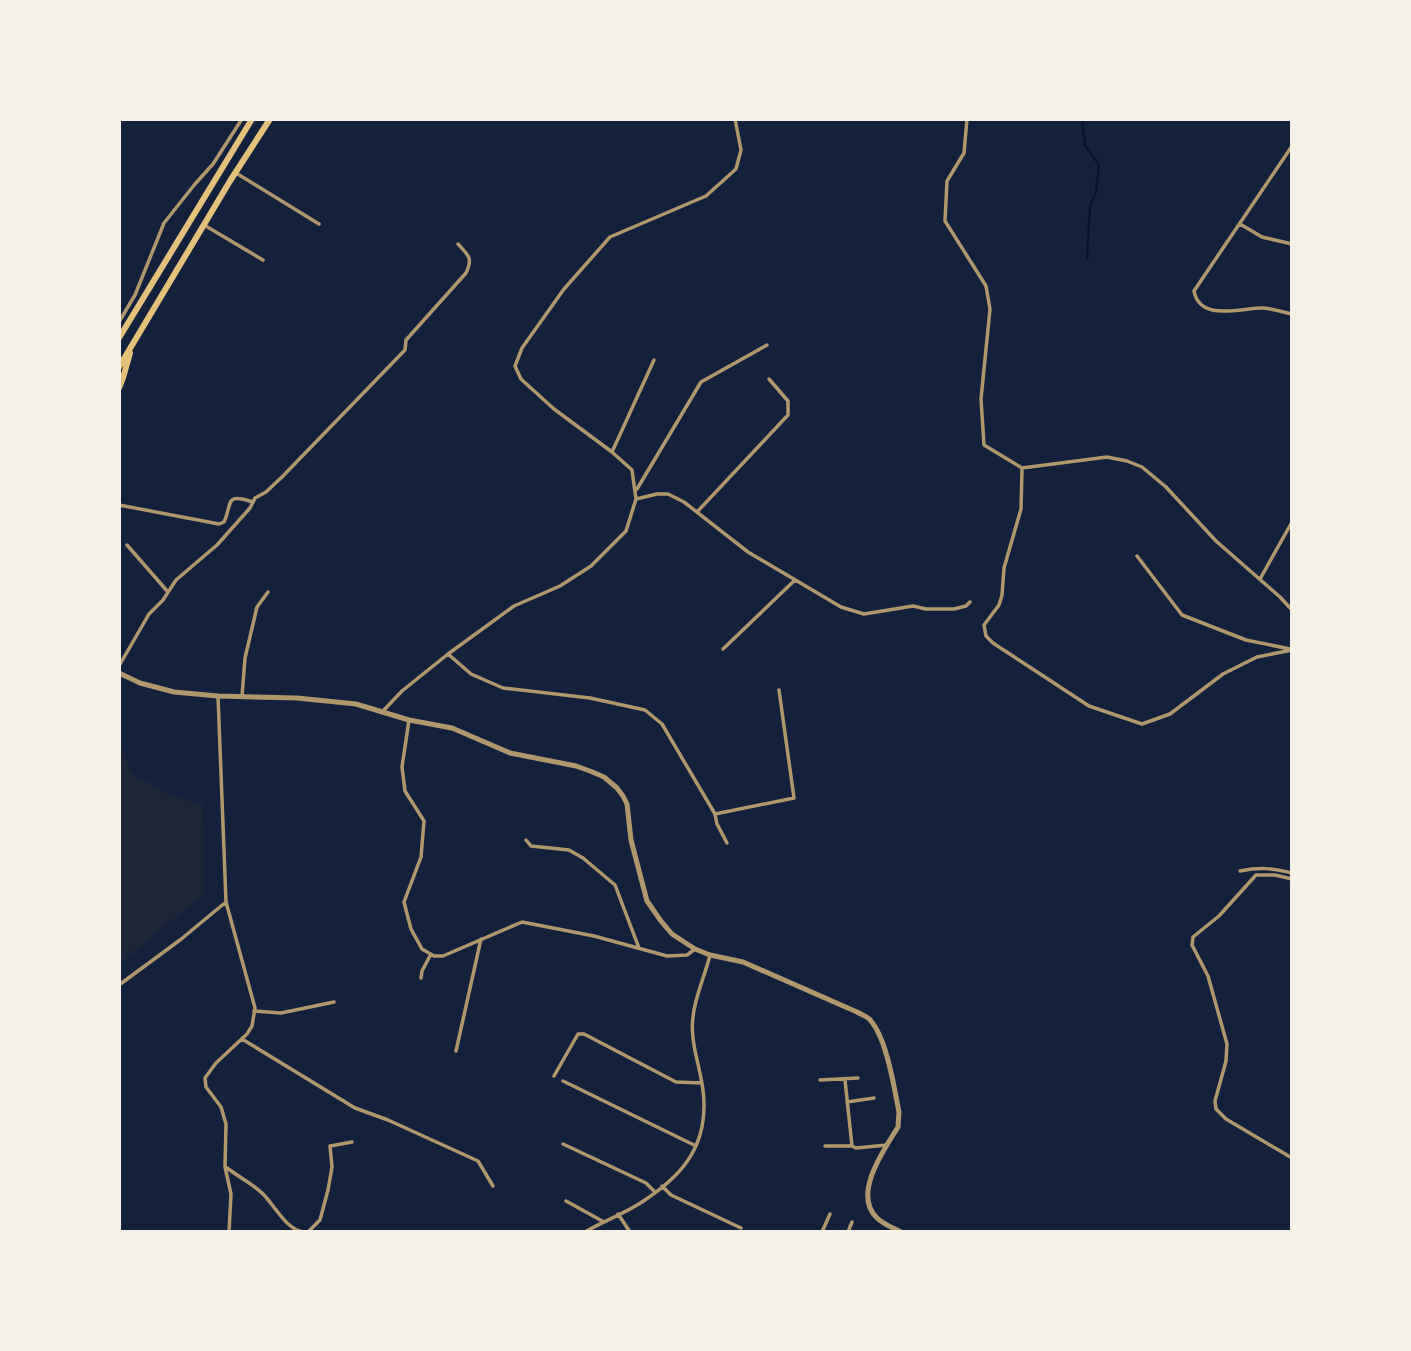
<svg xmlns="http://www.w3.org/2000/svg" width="1411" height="1351" font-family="Cabin,sans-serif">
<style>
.green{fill:#1d2539}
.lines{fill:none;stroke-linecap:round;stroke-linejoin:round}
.stream{stroke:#0b132b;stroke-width:2.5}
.minor{stroke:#b1986c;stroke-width:3.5}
.tertiary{stroke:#b1986c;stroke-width:5}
.primary{stroke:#e5c07b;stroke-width:6}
</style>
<rect width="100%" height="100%" fill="#14213d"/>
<!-- green -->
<path class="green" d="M 119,734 L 131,773 L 170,795 L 203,805 L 204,894 L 119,964 Z"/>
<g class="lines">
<!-- stream -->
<path class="stream" d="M 1082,119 L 1085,145 L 1099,165 L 1096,192 L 1090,206 L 1087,258"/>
<!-- minor -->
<path class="minor" d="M 967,119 L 964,153 L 947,181 L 945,221 L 986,286 L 990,309 L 981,399 L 984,445 L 1022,468 L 1107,457 L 1127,461 L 1142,467 L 1166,487 L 1216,541 L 1280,597 L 1292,610
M 1292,146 L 1194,291 C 1200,323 1243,307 1264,308 C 1273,309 1283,312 1292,314
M 236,173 L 319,224
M 1240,224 L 1262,237 L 1292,244
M 204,225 L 263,260
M 119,322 L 135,295 L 164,223 L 195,184 L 213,164 L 242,119
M 612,452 L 654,360
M 1022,469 L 1021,509 L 1004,568 L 1002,595 L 999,605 L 984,625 L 986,636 L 993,643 L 1089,706 L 1142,724 L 1170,714 L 1223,674 L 1257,657 L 1292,650
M 637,489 L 701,382 L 767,345
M 636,499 L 657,494 L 668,494 L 684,502 L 748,552 L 841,607 L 864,614 L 913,606 L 926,609 L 954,609 L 966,606 L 970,602
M 119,505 L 219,524 L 224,522 C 233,502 224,493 253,502
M 697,512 L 788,415 L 788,401 L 769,379
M 127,545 L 168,592
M 1137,556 L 1182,615 L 1246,640 L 1290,649
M 1260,579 L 1292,522
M 723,649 L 795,580
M 448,654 L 471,674 L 503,688 L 590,698 L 645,710 L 662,724 L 715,814 L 717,824 L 727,843
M 119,666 L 149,614 L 163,600 L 176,580 L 217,545 L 250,508 L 255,498 L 266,492 L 282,477 L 405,350 L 406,340 L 466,273 C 473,258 469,256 458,244
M 218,696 L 226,902 L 255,1008 L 252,1026 L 247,1034 L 216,1063 L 205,1078 L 206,1087 L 221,1107 L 226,1124 L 225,1167 L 231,1194 L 229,1232
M 242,696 L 245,658 L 257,607 L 268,592
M 382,712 L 402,691 L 448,654 L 514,606 L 560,586 L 591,566 L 626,531 L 636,499 L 632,470 L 612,452 L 554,409 L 521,379 L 515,366 L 522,348 L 564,289 L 610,237 L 706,196 L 736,169 L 741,150 L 735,119
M 409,720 L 402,767 L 405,791 L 424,821 L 421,857 L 404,902 L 411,929 L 422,949 L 434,956 L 443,956 L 522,922 L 594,936 L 667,956 L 687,955 L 695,949
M 715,814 L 794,798 L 779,690
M 526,840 L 531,846 L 569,850 L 583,858 L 615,885 L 639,948
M 1240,871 C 1260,867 1272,868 1292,873
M 1292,879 L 1275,875 L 1256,875 L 1219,916 L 1193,937 L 1192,945 L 1208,976 L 1227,1044 L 1226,1061 L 1215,1101 L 1216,1109 L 1226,1119 L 1292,1158
M 421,978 L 422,971 L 431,954
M 119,985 L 180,940 L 226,902
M 254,1011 L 281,1013 L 334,1002
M 242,1039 L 355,1108 L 388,1120 L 478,1161 L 493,1186
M 456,1051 L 481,939
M 554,1076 L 578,1034 L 584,1034 L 676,1082 L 702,1083
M 820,1080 L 858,1078
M 845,1080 L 852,1146 L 856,1148 L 887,1145
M 563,1081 L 696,1146
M 847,1102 L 874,1098
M 563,1144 L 646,1183 L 655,1192
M 825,1146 L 852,1146
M 227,1168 C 239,1177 253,1184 263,1194 C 275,1206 286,1229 303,1232
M 662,1186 L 671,1195 L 741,1228
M 566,1201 L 604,1222
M 618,1214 L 630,1232
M 308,1232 L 320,1220 L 328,1190 L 332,1167 L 330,1146 L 352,1142
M 585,1232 C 603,1221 624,1214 642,1202 C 680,1177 705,1150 704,1103 C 704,1074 689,1046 693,1017 C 695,996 705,976 710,955
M 822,1232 L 830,1214
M 848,1232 L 852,1222"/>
<!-- tertiary -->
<path class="tertiary" d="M 119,673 L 140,683 L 174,692 L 218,696 L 297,698 L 356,704 L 409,720 L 452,728 L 510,753 L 576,766 L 590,771 L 604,777 L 617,788 L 623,796 L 627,804 L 631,840 L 647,901 L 661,921 L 672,934 L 695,949 L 710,955 L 743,962 L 857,1012 C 862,1015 868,1016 871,1021 C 887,1040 894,1087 899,1112 L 898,1127 C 884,1150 852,1194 877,1218 C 883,1224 893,1228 901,1232"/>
<!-- primary -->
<path class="primary" d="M 119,338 L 252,119
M 119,367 L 230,181 L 270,119
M 119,388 L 123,378 L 130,353"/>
</g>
<!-- border -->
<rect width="1411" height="1351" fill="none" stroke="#f6f1e7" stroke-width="242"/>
</svg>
